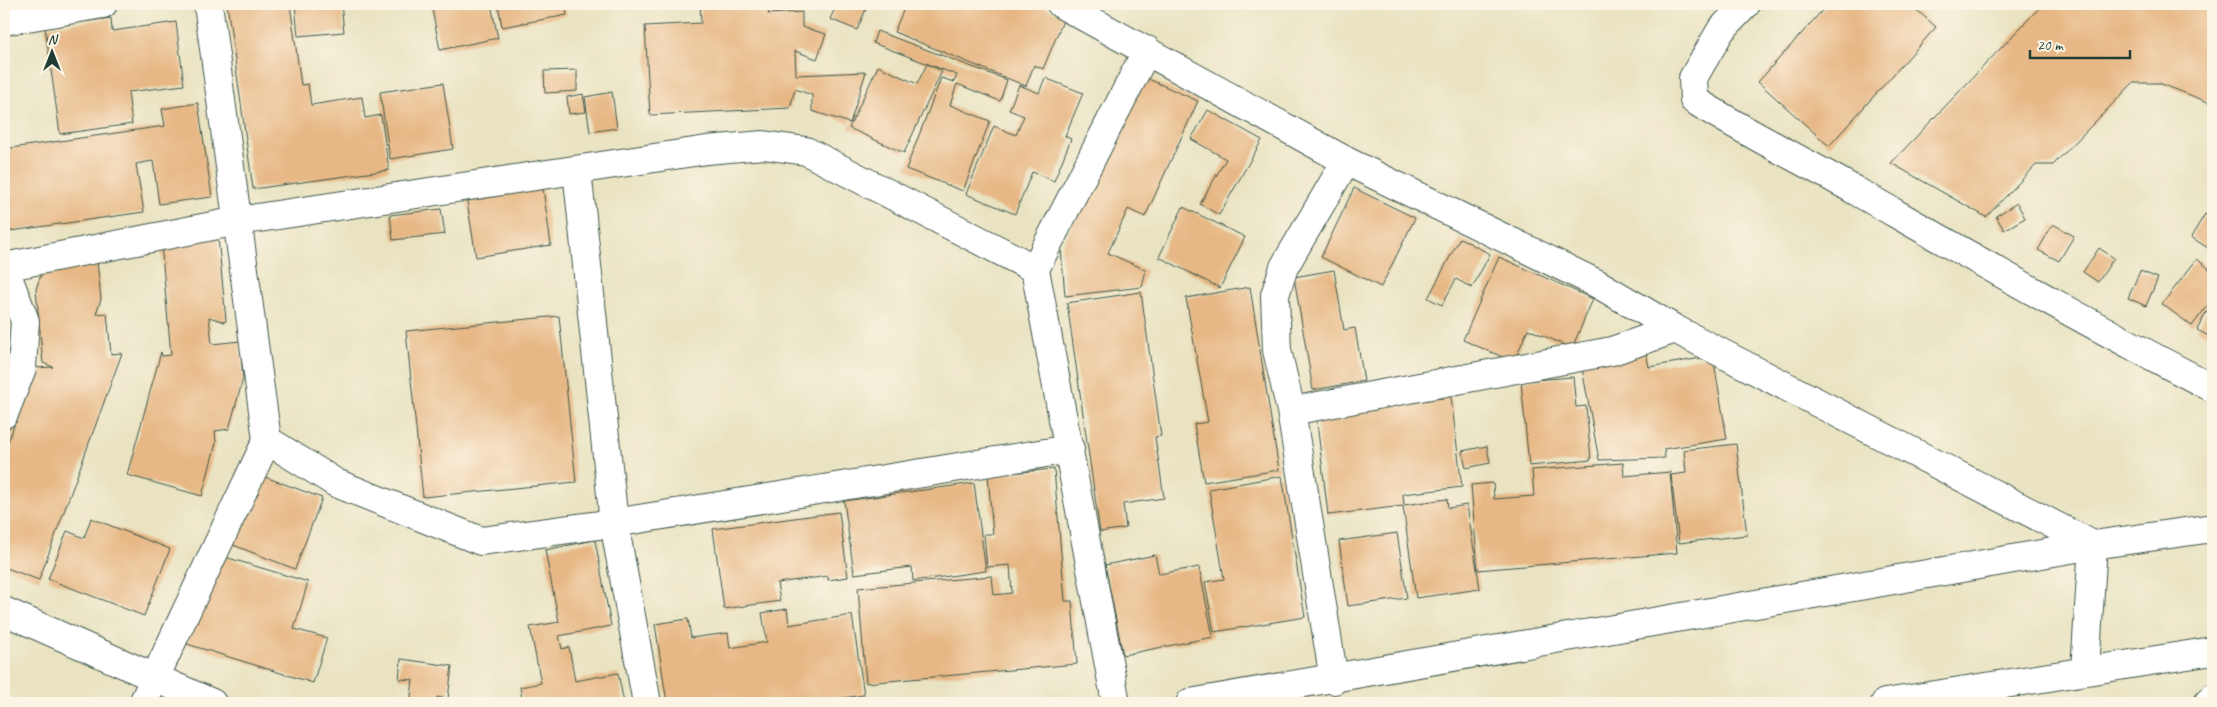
<svg xmlns="http://www.w3.org/2000/svg" width="2217" height="707" font-family="Caveat,sans-serif">
<style>
.building{fill:#e7b885}
.lines{fill:none;stroke-linecap:round;stroke-linejoin:round}
.minor-casing{stroke:#3d5649;stroke-width:30}
.minor{stroke:#fff;stroke-width:28}
</style>
<rect width="100%" height="100%" fill="#fcf5e5"/>
<filter id="ink" filterUnits="userSpaceOnUse"><feTurbulence type="fractalNoise" baseFrequency=".02" numOctaves="2"/><feDisplacementMap in="SourceGraphic" scale="10" xChannelSelector="R" yChannelSelector="G"/><feConvolveMatrix kernelMatrix="1 2 1 2 8 2 1 2 1" color-interpolation-filters="sRGB"/></filter>
<filter id="wash" filterUnits="userSpaceOnUse"><feTurbulence type="fractalNoise" baseFrequency=".0096" numOctaves="4" result="noise"/><feDisplacementMap in="SourceGraphic" scale="20" xChannelSelector="R" yChannelSelector="G"/><feGaussianBlur stdDeviation="1.12" result="paint"/><feColorMatrix in="noise" values="0 0 0 0 0 0 0 0 0 0 0 0 0 0 0 0 0 1.4 0 .05"/><feComposite in="paint" operator="in"/></filter>
<g filter="url(#wash)">
<rect width="100%" height="100%" fill="#e9e3c2"/>
<g id="blocks">
<!-- building -->
<path class="building" d="M 227,4 L 290,4 L 301,85 L 308,84 L 311,105 L 362,97 L 365,118 L 381,115 L 389,170 L 253,189 Z
M 295,4 L 341,4 L 344,32 L 298,36 Z
M 431,4 L 491,4 L 498,38 L 440,50 Z
M 498,4 L 565,4 L 567,15 L 502,27 Z
M 700,4 L 772,4 L 768,14 L 802,12 L 802,27 L 826,34 L 817,59 L 795,51 L 796,75 L 866,72 L 850,123 L 812,111 L 812,95 L 795,89 L 790,108 L 650,115 L 645,26 L 701,23 Z
M 837,4 L 852,4 L 866,9 L 857,30 L 830,19 Z
M 906,4 L 1036,4 L 1065,16 L 1043,69 L 1034,65 L 1026,86 L 894,32 Z
M 1828,4 L 1910,4 L 1936,27 L 1829,146 L 1758,82 Z
M 2043,4 L 2213,4 L 2213,104 L 2159,83 L 2133,83 L 2053,165 L 2036,165 L 1986,217 L 1891,163 Z
M 111,18 L 112,31 L 176,22 L 184,85 L 128,92 L 132,124 L 60,134 L 45,27 Z
M 877,31 L 1007,80 L 1000,101 L 957,84 L 950,105 L 990,121 L 963,191 L 906,169 L 941,78 L 954,82 L 957,75 L 873,43 Z
M 927,64 L 942,71 L 904,153 L 849,128 L 878,66 L 917,84 Z
M 577,70 L 577,91 L 545,93 L 544,71 Z
M 1045,78 L 1083,93 L 1065,136 L 1071,139 L 1054,181 L 1032,172 L 1015,214 L 966,194 L 994,126 L 1016,135 L 1024,116 L 1009,110 L 1019,85 L 1039,93 Z
M 1146,78 L 1198,101 L 1145,217 L 1128,209 L 1108,253 L 1146,270 L 1142,287 L 1065,296 L 1061,248 Z
M 443,83 L 453,149 L 390,159 L 380,92 Z
M 612,92 L 617,128 L 590,132 L 585,97 Z
M 583,94 L 586,112 L 569,114 L 567,97 Z
M 198,103 L 212,197 L 159,204 L 153,161 L 136,164 L 144,212 L 4,232 L 4,149 L 165,126 L 162,109 Z
M 1208,110 L 1262,140 L 1219,215 L 1200,204 L 1226,159 L 1191,139 Z
M 1354,188 L 1415,218 L 1381,287 L 1321,257 Z
M 543,189 L 551,245 L 476,257 L 467,201 Z
M 2017,203 L 2025,218 L 2004,230 L 1996,216 Z
M 1183,207 L 1245,237 L 1220,288 L 1159,257 Z
M 441,209 L 445,234 L 393,240 L 390,215 Z
M 2205,214 L 2213,219 L 2213,239 L 2208,248 L 2191,237 Z
M 2053,224 L 2074,236 L 2059,261 L 2038,250 Z
M 218,237 L 226,320 L 225,322 L 209,317 L 212,344 L 240,341 L 243,379 L 229,429 L 215,431 L 216,443 L 202,496 L 127,475 L 161,352 L 162,356 L 171,355 L 161,243 Z
M 1460,238 L 1490,254 L 1472,288 L 1456,279 L 1442,305 L 1428,298 Z
M 2099,248 L 2114,258 L 2098,282 L 2083,272 Z
M 1499,257 L 1593,299 L 1572,348 L 1528,329 L 1514,362 L 1463,340 Z
M 2197,259 L 2213,272 L 2213,298 L 2192,326 L 2162,304 Z
M 97,261 L 101,299 L 96,314 L 107,313 L 111,354 L 122,353 L 39,580 L 4,567 L 4,453 L 35,368 L 53,367 L 43,363 L 36,289 L 44,266 Z
M 1334,270 L 1344,330 L 1355,328 L 1364,381 L 1313,390 L 1294,277 Z
M 2140,271 L 2158,278 L 2146,306 L 2128,298 Z
M 1250,287 L 1279,470 L 1204,482 L 1194,424 L 1208,422 L 1186,298 Z
M 1141,292 L 1161,436 L 1155,437 L 1164,498 L 1123,504 L 1126,528 L 1100,532 L 1067,303 Z
M 2213,305 L 2213,338 L 2197,330 L 2205,314 Z
M 559,316 L 576,482 L 423,497 L 406,331 Z
M 1646,352 L 1649,367 L 1713,356 L 1727,439 L 1664,449 L 1665,458 L 1599,460 L 1581,363 Z
M 1573,377 L 1576,407 L 1586,406 L 1591,460 L 1529,466 L 1521,381 Z
M 1451,397 L 1462,487 L 1403,494 L 1404,505 L 1447,499 L 1448,508 L 1467,505 L 1480,589 L 1416,598 L 1403,506 L 1328,515 L 1316,414 Z
M 1736,444 L 1747,535 L 1679,543 L 1671,475 L 1686,473 L 1684,450 Z
M 1487,446 L 1490,463 L 1466,468 L 1462,451 Z
M 1623,463 L 1624,476 L 1670,472 L 1677,553 L 1478,570 L 1471,485 L 1493,483 L 1494,499 L 1534,496 L 1532,470 Z
M 1054,469 L 1065,601 L 1072,601 L 1077,664 L 866,683 L 858,588 L 992,576 L 994,595 L 1012,593 L 1010,565 L 987,567 L 984,534 L 993,534 L 988,475 Z
M 260,475 L 322,498 L 295,569 L 233,545 Z
M 1282,476 L 1305,617 L 1214,632 L 1205,582 L 1224,579 L 1209,489 Z
M 974,483 L 986,571 L 913,581 L 912,567 L 854,574 L 844,501 Z
M 839,512 L 848,577 L 828,580 L 828,576 L 777,583 L 780,601 L 724,609 L 713,529 Z
M 91,518 L 170,549 L 144,616 L 48,579 L 67,531 L 84,538 Z
M 1397,533 L 1407,598 L 1348,606 L 1339,541 Z
M 595,540 L 611,626 L 559,636 L 562,649 L 569,647 L 575,681 L 618,673 L 624,703 L 523,703 L 520,687 L 541,683 L 530,627 L 559,622 L 545,550 Z
M 215,554 L 308,582 L 294,629 L 327,638 L 313,683 L 187,644 Z
M 1155,555 L 1159,574 L 1199,567 L 1213,637 L 1123,655 L 1105,565 Z
M 787,609 L 789,625 L 852,615 L 864,695 L 806,703 L 667,703 L 655,624 L 688,619 L 691,638 L 728,633 L 730,648 L 767,642 L 762,613 Z
M 401,659 L 452,666 L 448,699 L 437,697 L 437,703 L 410,703 L 413,680 L 399,679 Z"/>
</g>
</g>
<g filter="url(#ink)">
<use href="#blocks" fill-opacity="0" stroke="#3d5649" stroke-width="1"/>
<g class="lines">
<!-- minor casing -->
<g class="minor-casing">
<path id="minor" d="M 1061,4 L 1346,161 L 1598,284 L 1675,329 L 2093,545 L 2213,528
M 1746,4 L 1721,30 L 1693,78 L 1694,100 C 1746,133 1802,160 1856,191 C 1974,258 2092,326 2213,388
M 4,21 L 103,4
M 577,170 L 614,523 L 647,703
M 4,267 L 238,221 L 707,150 L 763,145 L 806,151 L 1035,269
M 4,267 L 25,321 L 22,368 L 4,414
M 1291,411 L 1612,351 L 1675,329
M 267,440 L 336,483 L 481,541 L 614,523 L 1070,449
M 4,611 L 212,703
M 1334,680 L 1291,411 L 1277,350 L 1275,295 L 1284,267 L 1346,161
M 143,703 L 267,440 L 208,4
M 1116,703 L 1035,269 L 1147,50
M 1190,703 L 2093,545 L 2085,670
M 1885,703 L 2213,651
M 2208,703 L 2213,698"/>
</g>
<!-- minor -->
<use href="#minor" class="minor"/>
</g>
</g>
<!-- margin -->
<rect width="2217" height="707" fill="none" stroke="#fcf5e5" stroke-width="20"/>
<!-- north arrow -->
<g transform="translate(52 52)" stroke="#fcf5e5" stroke-width="4" paint-order="stroke">
<path d="M0-4L9 19L0 12L-9 19Z" fill="#1f3d34"/>
<text y="-8" font-size="14" font-weight="bold" text-anchor="middle" fill="#1f3d34">N</text>
</g>
<!-- scale -->
<path d="M2030 50v8h100v-8" fill="none" stroke="#1f3d34" stroke-width="2.5"/>
<text x="2037" y="50" font-size="15" fill="#1f3d34" stroke="#fcf5e5" stroke-width="4" paint-order="stroke">20 m</text>
</svg>
